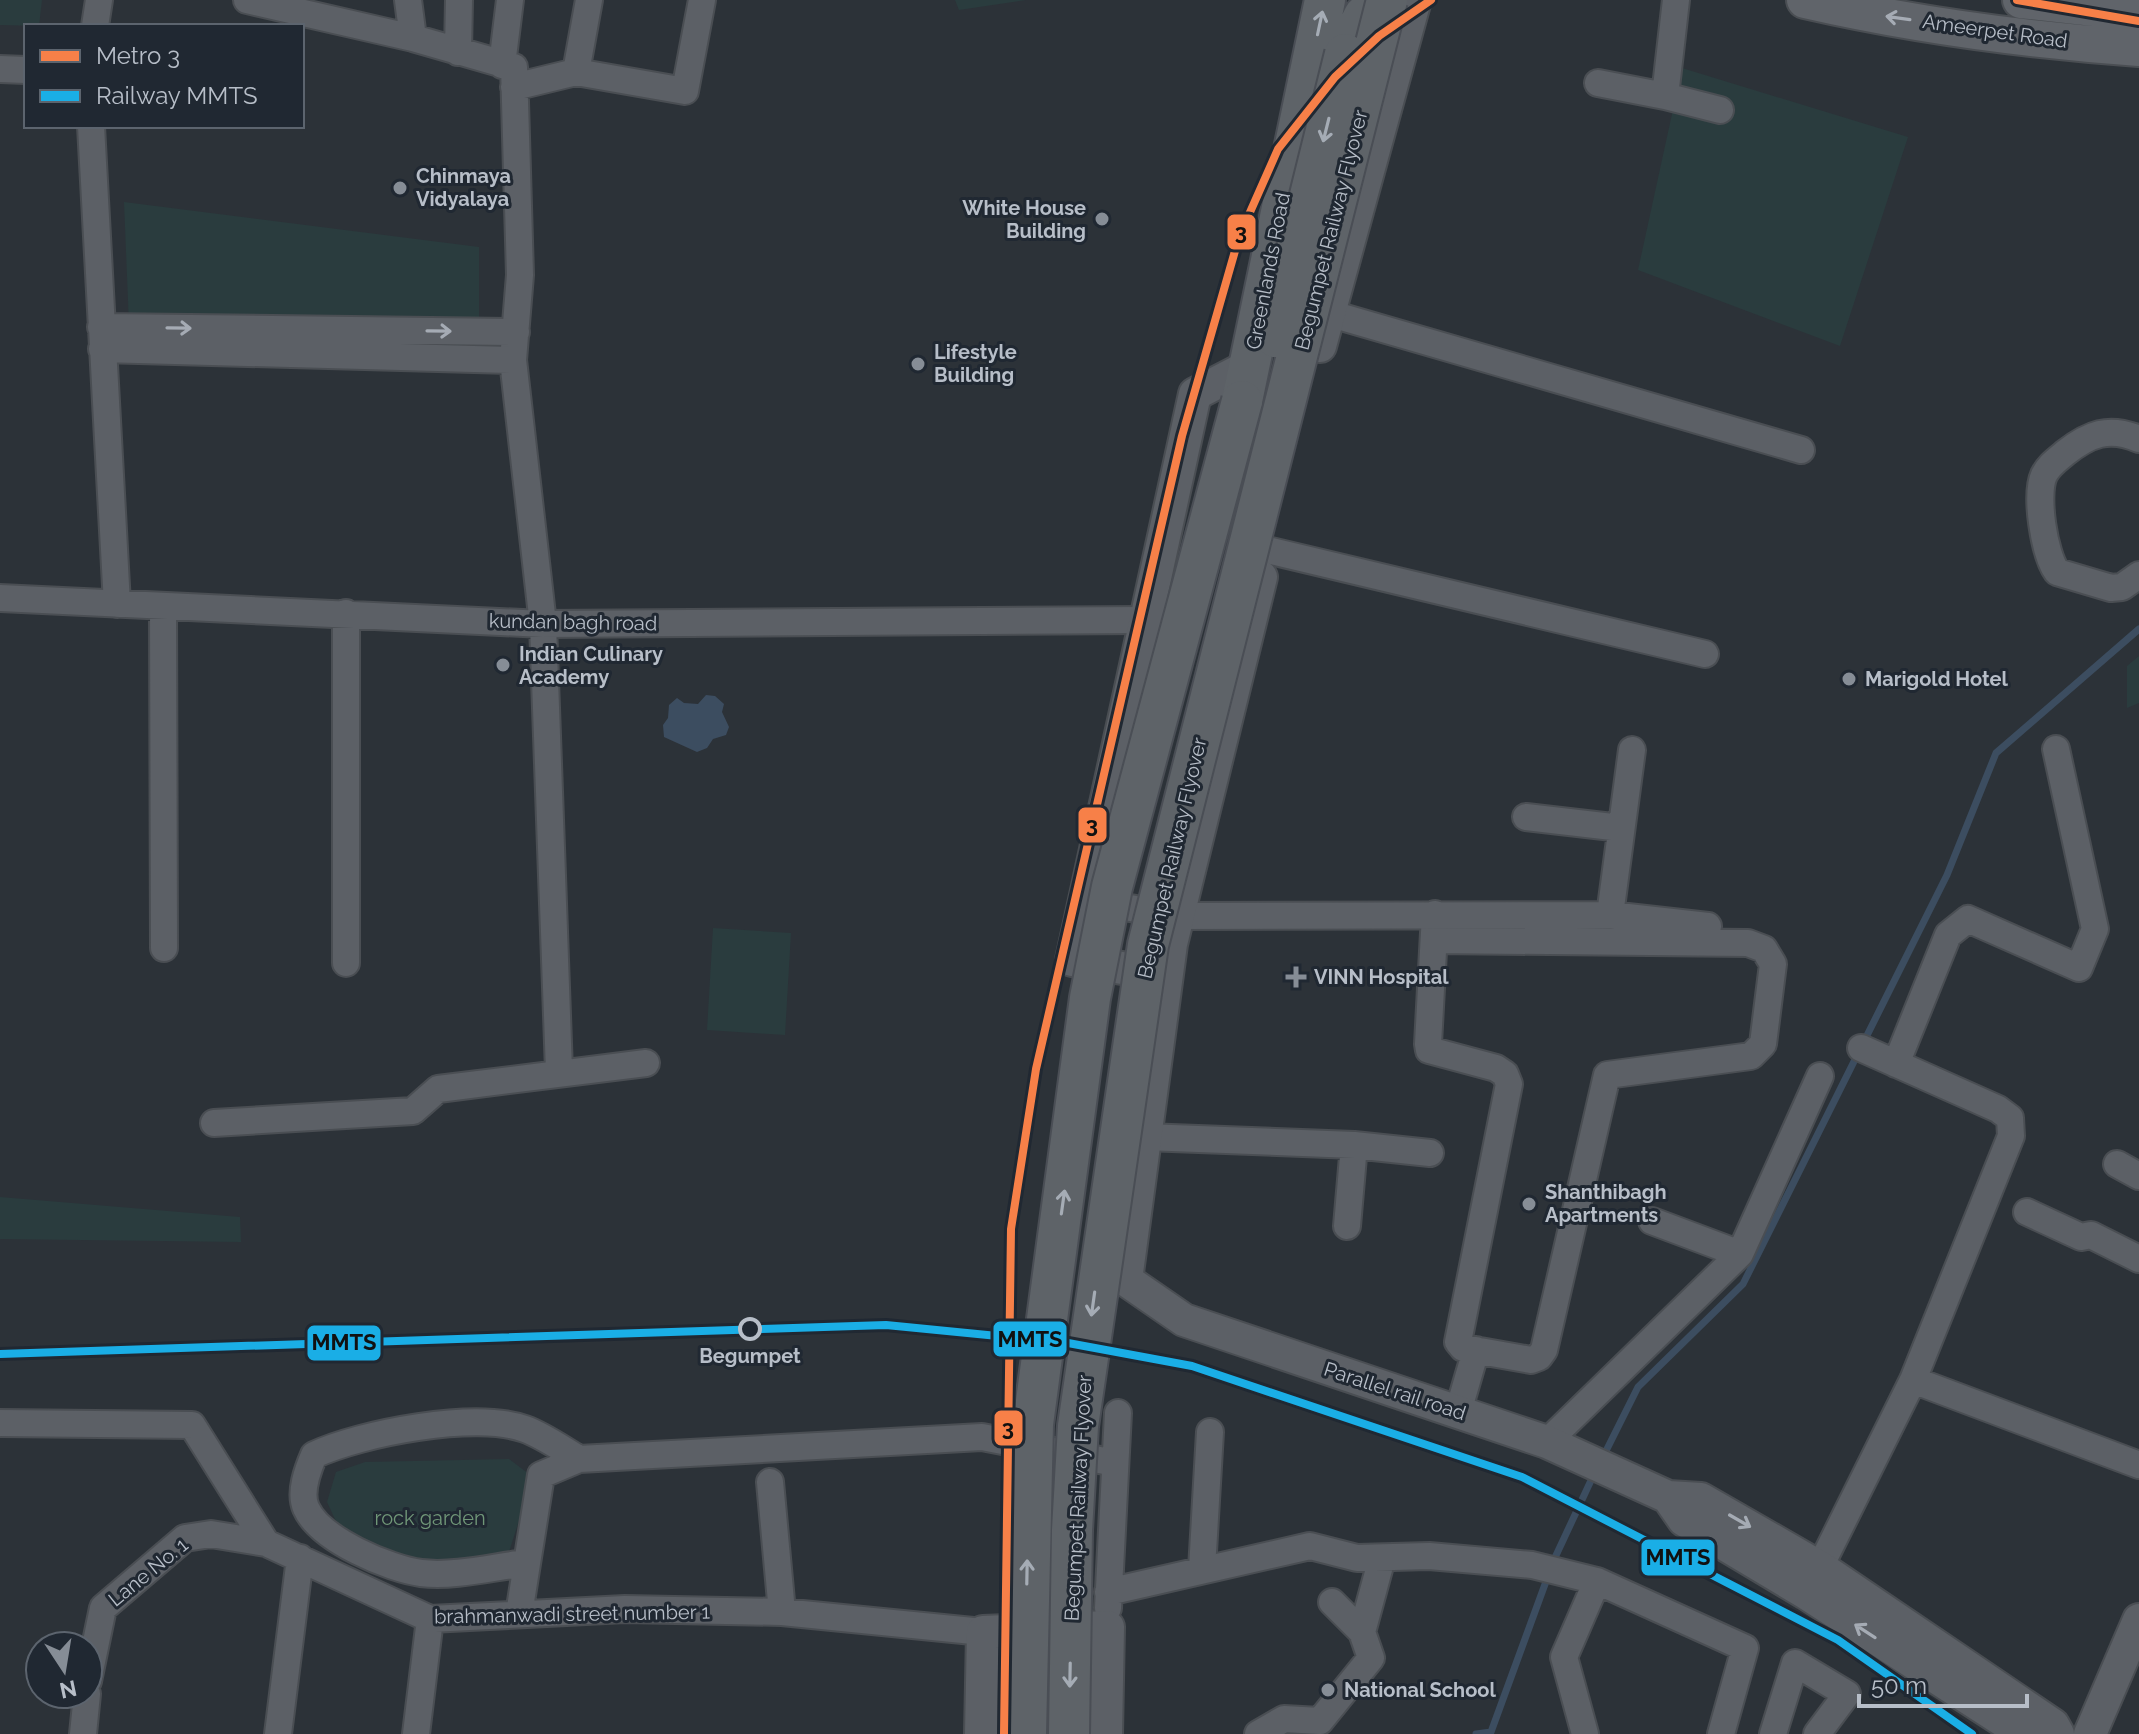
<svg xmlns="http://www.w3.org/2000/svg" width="2139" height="1734" font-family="Raleway,sans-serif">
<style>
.green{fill:#2a3c3e}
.water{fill:#3c4d60}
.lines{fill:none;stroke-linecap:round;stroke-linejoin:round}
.stream{stroke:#3c4d60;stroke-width:7}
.minor-casing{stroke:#4a4e53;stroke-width:30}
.tertiary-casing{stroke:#4a4e53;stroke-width:36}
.secondary-casing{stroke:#4a4e53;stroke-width:40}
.primary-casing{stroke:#4a4e55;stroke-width:44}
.minor{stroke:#5c6066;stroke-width:26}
.tertiary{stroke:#5c6066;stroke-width:32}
.secondary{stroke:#60646a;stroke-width:36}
.primary{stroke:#5e6368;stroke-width:40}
.primary-bridge-casing{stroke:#4a4e55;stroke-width:44;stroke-linecap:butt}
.primary-bridge{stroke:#5e6368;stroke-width:40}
.rail-1-casing{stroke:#202832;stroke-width:14}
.rail-1{stroke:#1aaee6;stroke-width:8}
.metro-1-casing{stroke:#202832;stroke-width:14}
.metro-1{stroke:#f78048;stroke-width:8}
.oneway{stroke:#a6acb5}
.oneway2{stroke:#a5acb5}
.oneway3{stroke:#a5abb4}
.poi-dot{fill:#868d96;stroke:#202832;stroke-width:3}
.stop-dot{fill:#202832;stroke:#b7bec8;stroke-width:4}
.labels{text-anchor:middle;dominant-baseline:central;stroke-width:6;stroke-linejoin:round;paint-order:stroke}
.street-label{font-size:20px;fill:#b7bec8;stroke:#202832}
.poi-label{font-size:20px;font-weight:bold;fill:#b7bec8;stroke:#202832;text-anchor:start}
.stop-label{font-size:20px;font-weight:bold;fill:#b7bec8;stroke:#202832}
.park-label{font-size:20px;fill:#709778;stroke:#202832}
.line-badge{stroke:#202832;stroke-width:3}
.pale-badge-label{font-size:22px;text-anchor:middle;font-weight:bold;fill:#111}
</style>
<rect width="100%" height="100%" fill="#2c3238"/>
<!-- green -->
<path class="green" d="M 0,0 L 42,0 L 39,26 L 0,25 Z
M 955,0 L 1026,0 L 959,10 Z
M 1682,68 L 1908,137 L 1840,346 L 1638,270 Z
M 124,202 L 479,247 L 479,328 L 129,325 Z
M 2139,656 L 2139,703 L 2127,708 L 2127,666 Z
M 713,928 L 791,933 L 785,1035 L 707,1030 Z
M 0,1197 L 240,1217 L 241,1242 L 0,1239 Z
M 509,1459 L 533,1477 L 508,1555 L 425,1576 L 345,1541 L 327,1502 L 336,1472 L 365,1462 Z"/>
<!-- water -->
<path class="water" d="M 706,695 L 715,696 L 724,704 L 722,712 L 729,727 L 726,735 L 713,739 L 707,748 L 697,752 L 664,737 L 663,725 L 668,718 L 669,705 L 677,698 L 684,703 L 698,704 Z"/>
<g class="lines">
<!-- stream -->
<path class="stream" d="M 1602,1459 L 1638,1387 L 1743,1284 L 1947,875 L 1996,753 L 2139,629
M 1552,1564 L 1594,1474
M 1476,1734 L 1491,1732 L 1548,1576"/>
<!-- minor casing -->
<g class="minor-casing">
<path id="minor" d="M 247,0 L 413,38 L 514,67 L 520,275 L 513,360 L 543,624 L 559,1071
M 408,0 L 413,38
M 95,26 L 99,0
M 458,52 L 459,0
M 502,65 L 510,0
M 0,69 L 26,70
M 576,72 L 685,91 L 702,0
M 1598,83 L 1665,96 L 1676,0
M 514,87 L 576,72 L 589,0
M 1665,96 L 1720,110
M 91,126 L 117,604
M 1328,313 L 1801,450
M 101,327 L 516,332
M 102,349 L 513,360
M 2139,439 C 2109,426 2089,434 2065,453 C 2057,460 2049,465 2044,475 C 2035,495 2044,554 2057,572 L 2111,588 L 2122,587 L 2139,575
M 1267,550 L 1705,654
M 0,598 L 543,624 L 1146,620
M 163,607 L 164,948
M 1526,817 L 1621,828
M 1094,902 L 1178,916 L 1610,915 L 1708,926
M 1610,915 L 1632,750
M 1434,940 L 1748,943 L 1764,949 L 1773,964 L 1763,1044 L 1751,1056 L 1607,1075 L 1544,1350 L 1539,1357 L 1531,1360 L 1463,1348 L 1458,1342 L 1509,1084 L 1505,1074 L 1496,1068 L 1429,1050 L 1428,1044 C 1430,1001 1433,958 1435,914
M 346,963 L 346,613
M 1896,1064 L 1948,935 L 1968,919 L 2079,968 L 2095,929 L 2056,749
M 214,1123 L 413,1111 L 438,1089 L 646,1063
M 1145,1137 L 1354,1145 L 1430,1153
M 2117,1164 L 2139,1176
M 2027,1212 L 2081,1237 L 2091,1235 L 2139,1259
M 1652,1221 L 1740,1254
M 1347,1226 L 1354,1145
M 1913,1380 L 2139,1465
M 1458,1412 L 1476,1350
M 0,1423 L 192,1425 L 266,1543 L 430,1619 L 625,1609 L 782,1612 L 983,1632
M 1547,1442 L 1740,1254 L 1820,1076
M 770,1482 L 782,1612
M 526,1563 C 493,1567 454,1577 421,1573 C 390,1569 320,1540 306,1508 C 299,1492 308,1469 314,1455 C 361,1433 476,1411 525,1429 C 544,1436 562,1449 579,1459
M 1202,1569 L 1210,1432
M 1812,1583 L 1913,1380 L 2011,1136 L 2010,1118 L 1998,1109 L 1861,1048
M 1108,1592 L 1310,1546 L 1357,1558 L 1429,1556 L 1532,1565 L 1597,1581 L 1745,1648 L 1721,1734
M 1108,1608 L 1118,1413
M 519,1614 L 541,1475 L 579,1459 L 982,1437 L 1115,1463
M 1362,1632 L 1382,1558
M 88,1681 L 103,1608 L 185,1538 L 211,1534 L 266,1543
M 83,1734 L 87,1694
M 278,1734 L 300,1558
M 416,1734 L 430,1619
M 1258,1734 L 1284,1719 L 1320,1721 L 1371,1658 L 1362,1632 L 1332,1602
M 1585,1734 L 1564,1657 L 1597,1581
M 1773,1734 L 1795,1663 L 1847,1694 L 1817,1734"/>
</g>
<!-- tertiary casing -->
<g class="tertiary-casing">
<path id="tertiary" d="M 1320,346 L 1415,0
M 1261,577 L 1171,944 L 1126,1280 L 1184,1320 L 1547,1442 L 1668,1497 L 1701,1499 L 1821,1568 L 2053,1725 L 2058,1734
M 1166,975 L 1072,960 L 1195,394 L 1249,366
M 1668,1497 L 1684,1520 L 1806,1593 L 2024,1734
M 981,1734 L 983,1632 L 1108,1627 L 1106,1734
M 2090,1734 L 2139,1620"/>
</g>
<!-- secondary casing -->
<g class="secondary-casing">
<path id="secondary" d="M 1805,0 C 1914,25 2027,40 2139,48
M 2021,0 L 2139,13"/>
</g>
<!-- primary casing -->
<g class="primary-casing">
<path id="primary" d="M 1345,54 L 1364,16 L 1385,0
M 1242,401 L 1325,0"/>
</g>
<!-- minor -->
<use href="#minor" class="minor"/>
<!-- tertiary -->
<use href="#tertiary" class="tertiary"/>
<!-- secondary -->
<use href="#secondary" class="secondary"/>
<!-- primary -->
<use href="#primary" class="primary"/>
<!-- primary-bridge casing -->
<g class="primary-bridge-casing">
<path id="primary-bridge" d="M 1275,337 L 1345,54
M 1026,1734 L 1033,1424 L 1090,998 L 1112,887 L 1242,401
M 1069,1734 L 1072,1530 L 1078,1426 L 1148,945 L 1387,0"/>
</g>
<!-- primary-bridge -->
<use href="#primary-bridge" class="primary-bridge"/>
<!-- rail-1 casing -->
<g class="rail-1-casing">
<path id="rail-1" d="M 0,1354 L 886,1325 L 1068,1343 L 1192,1366 L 1522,1477 L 1838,1640 L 1972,1734"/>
</g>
<!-- rail-1 -->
<use href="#rail-1" class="rail-1"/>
<!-- metro-1 casing -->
<g class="metro-1-casing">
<path id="metro-1" d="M 2017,0 L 2139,21
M 1004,1734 L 1011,1229 L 1036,1069 L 1182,436 L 1239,237 L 1278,149 L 1335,77 L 1379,36 L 1431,0"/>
</g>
<!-- metro-1 -->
<use href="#metro-1" class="metro-1"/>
</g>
<!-- one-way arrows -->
<defs><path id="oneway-shaft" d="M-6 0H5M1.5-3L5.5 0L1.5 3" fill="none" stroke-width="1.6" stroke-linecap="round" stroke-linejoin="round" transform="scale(2)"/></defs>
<use class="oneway" href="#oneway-shaft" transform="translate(1898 18) rotate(-172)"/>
<g class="oneway2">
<use href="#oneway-shaft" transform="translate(1320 23) rotate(-78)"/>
<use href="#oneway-shaft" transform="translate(1326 130) rotate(104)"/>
<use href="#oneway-shaft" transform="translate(1063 1202) rotate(-82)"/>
<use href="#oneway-shaft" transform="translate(1093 1304) rotate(98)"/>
<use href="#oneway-shaft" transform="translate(1027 1572) rotate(-89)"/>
<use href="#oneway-shaft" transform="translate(1070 1675) rotate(91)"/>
</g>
<g class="oneway3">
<use href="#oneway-shaft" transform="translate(179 328) rotate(1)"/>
<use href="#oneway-shaft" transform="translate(439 331) rotate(1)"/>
<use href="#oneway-shaft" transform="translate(1740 1521) rotate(30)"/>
<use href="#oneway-shaft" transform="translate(1865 1631) rotate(-147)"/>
</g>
<!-- markers -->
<g class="poi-dot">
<circle cx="400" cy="188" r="8"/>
<circle cx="1102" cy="219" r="8"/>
<circle cx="918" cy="364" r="8"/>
<circle cx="503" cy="665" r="8"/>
<circle cx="1849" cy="679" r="8"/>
<path d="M1292 965h8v8h8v8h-8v8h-8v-8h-8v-8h8z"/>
<circle cx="1529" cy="1204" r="8"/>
<circle cx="1328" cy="1690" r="8"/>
</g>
<circle class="stop-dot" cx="750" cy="1329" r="10"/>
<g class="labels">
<!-- street labels -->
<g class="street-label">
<text transform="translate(1995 31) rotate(8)">Ameerpet Road</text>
<text transform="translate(1331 230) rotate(-76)">Begumpet Railway Flyover</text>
<text transform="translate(1268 271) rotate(-79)">Greenlands Road</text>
<text transform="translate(573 622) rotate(1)">kundan bagh road</text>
<text transform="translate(1172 858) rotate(-77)">Begumpet Railway Flyover</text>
<text transform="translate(1395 1391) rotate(18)">Parallel rail road</text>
<text transform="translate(1078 1498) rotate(-87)">Begumpet Railway Flyover</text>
<text transform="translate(148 1572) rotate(-39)">Lane No. 1</text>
<text transform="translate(572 1614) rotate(-1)">brahmanwadi street number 1</text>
</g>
<!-- poi labels -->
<g class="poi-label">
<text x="416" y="176">Chinmaya<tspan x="416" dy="23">Vidyalaya</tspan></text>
<text x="1086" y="208" text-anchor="end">White House<tspan x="1086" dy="23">Building</tspan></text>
<text x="934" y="352">Lifestyle<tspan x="934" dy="23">Building</tspan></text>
<text x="519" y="654">Indian Culinary<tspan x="519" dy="23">Academy</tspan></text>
<text x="1865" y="679">Marigold Hotel</text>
<text x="1314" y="977">VINN Hospital</text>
<text x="1545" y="1192">Shanthibagh<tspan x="1545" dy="23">Apartments</tspan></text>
<text x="1344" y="1690">National School</text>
</g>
<!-- stop labels -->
<g class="stop-label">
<text x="750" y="1356">Begumpet</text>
</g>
<!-- park labels -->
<g class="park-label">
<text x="430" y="1518">rock garden</text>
</g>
</g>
<g class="line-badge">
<rect x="1226" y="213" width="31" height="38" rx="8" fill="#f78048"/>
<rect x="1077" y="806" width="31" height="38" rx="8" fill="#f78048"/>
<rect x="992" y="1320" width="76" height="38" rx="8" fill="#1aaee6"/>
<rect x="306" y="1324" width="76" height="38" rx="8" fill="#1aaee6"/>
<rect x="993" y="1409" width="31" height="38" rx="8" fill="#f78048"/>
<rect x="1640" y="1538" width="76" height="39" rx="8" fill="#1aaee6"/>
</g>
<g class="pale-badge-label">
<text x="1241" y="240">3</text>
<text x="1092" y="833">3</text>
<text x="1030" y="1347">MMTS</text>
<text x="344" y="1350">MMTS</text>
<text x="1008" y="1436">3</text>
<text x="1678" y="1565">MMTS</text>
</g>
<!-- legend -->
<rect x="24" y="24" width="280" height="104" fill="#202832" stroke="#5c646e" stroke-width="2"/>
<rect x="40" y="50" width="40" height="12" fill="#f78048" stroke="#5c646e" stroke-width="2"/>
<text x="96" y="64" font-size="24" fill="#b7bec8">Metro 3</text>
<rect x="40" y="90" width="40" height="12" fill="#1aaee6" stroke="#5c646e" stroke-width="2"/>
<text x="96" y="104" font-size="24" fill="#b7bec8">Railway MMTS</text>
<!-- north arrow -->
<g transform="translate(64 1670) rotate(168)"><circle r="38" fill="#202832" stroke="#5c646e" stroke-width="2"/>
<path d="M0-6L14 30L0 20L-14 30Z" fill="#868d96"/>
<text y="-12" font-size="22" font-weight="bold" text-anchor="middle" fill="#b7bec8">N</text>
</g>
<!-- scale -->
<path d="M1859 1694v12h168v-12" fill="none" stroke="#b7bec8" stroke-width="4"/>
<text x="1871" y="1694" font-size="24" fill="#b7bec8" stroke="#202832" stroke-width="6" paint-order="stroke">50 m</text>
</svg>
